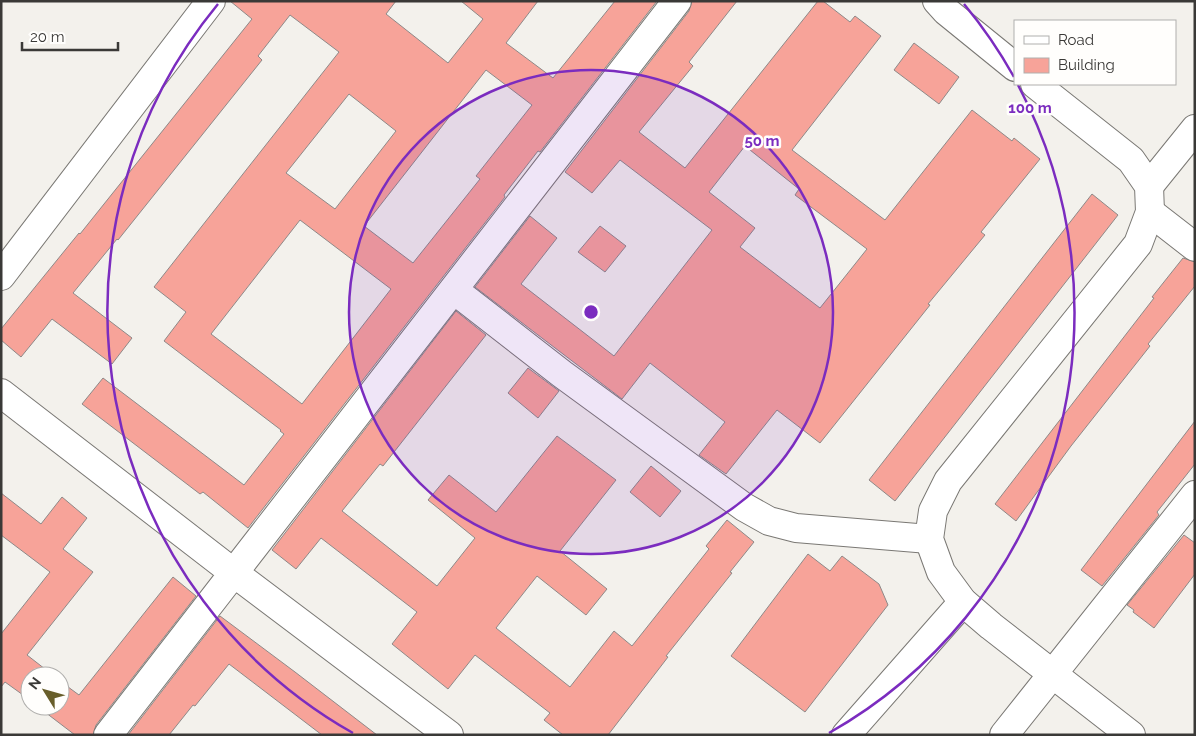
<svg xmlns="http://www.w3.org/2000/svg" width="1196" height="736" font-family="Raleway,sans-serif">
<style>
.building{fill:#f7a399;stroke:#8e8988;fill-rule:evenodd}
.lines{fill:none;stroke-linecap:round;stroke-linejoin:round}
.minor-casing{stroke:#7a7874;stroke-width:30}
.tertiary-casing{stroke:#7a7874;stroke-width:30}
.trunk-casing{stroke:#7a7874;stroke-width:30}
.minor{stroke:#fff;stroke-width:28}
.tertiary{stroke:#fff;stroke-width:28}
.trunk{stroke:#fff;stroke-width:28}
.ring{fill:none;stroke:#7b2cbf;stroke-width:2.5}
.centre{fill:#7b2cbf;stroke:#fffefc;stroke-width:2.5}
.ring-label{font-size:15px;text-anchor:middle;font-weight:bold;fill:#7b2cbf;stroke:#fffefc;stroke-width:5;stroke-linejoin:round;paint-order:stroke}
</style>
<rect width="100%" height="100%" fill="#f3f1ec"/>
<!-- building -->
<path class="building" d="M 230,1 L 396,1 L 386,14 L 448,63 L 483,19 L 461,1 L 538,1 L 506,43 L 553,78 L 615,1 L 657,1 L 540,152 L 538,151 L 504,195 L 505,197 L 248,528 L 203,492 L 200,494 L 82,404 L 103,378 L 244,485 L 284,434 L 280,431 L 281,430 L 164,341 L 186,312 L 154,287 L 339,52 L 290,15 L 258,56 L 262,60 L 118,240 L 117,239 L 73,293 L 132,338 L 112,364 L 52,319 L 21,357 L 1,340 L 1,329 L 79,233 L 80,234 L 252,19 ZM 486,70 L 532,105 L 476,176 L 480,179 L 413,263 L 364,226 ZM 349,94 L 396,131 L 335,209 L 286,173 ZM 300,220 L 391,289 L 302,404 L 211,334 Z
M 692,1 L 737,1 L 689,62 L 693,66 L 639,132 L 685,168 L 818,1 L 823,1 L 850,22 L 855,16 L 881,36 L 792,150 L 885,220 L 972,110 L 1012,141 L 1014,138 L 1040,159 L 981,232 L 985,235 L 928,304 L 930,305 L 820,443 L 777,410 L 726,474 L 699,455 L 725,422 L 650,363 L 622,399 L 475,287 L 530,216 L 557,238 L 521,284 L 614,356 L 712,230 L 620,160 L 592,193 L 565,172 L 689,11 ZM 745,146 L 799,189 L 795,195 L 867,249 L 820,308 L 740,247 L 755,228 L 709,192 Z
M 914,43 L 959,77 L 939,104 L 894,70 Z
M 1092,194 L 1118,215 L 895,501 L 869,480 Z
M 600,226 L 626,246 L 605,272 L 578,252 Z
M 1183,258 L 1195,262 L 1195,286 L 1148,344 L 1150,346 L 1071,446 L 1016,521 L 995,504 L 1154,298 L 1152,297 Z
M 456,311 L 486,335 L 383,466 L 380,464 L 342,511 L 437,586 L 475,538 L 428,500 L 449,475 L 496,512 L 557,436 L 616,480 L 560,551 L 607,589 L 586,615 L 537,576 L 496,628 L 570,687 L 614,631 L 632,646 L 709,549 L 706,546 L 727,520 L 754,542 L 730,572 L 732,573 L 666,656 L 668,657 L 608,735 L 563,735 L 544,720 L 550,713 L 475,655 L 448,689 L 392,644 L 417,612 L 321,538 L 296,569 L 272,550 Z
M 528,368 L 559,391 L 538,418 L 508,393 Z
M 1195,421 L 1195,464 L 1157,512 L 1159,515 L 1102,586 L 1081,570 Z
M 651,466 L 681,491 L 660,517 L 630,492 Z
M 1,493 L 41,524 L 62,497 L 87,518 L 63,549 L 93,572 L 27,655 L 54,676 L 30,676 L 30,700 L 5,682 L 1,687 L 1,634 L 50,572 L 1,535 Z
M 1184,535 L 1195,543 L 1195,574 L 1154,628 L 1133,612 L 1134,610 L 1127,605 Z
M 808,554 L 830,571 L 842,556 L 879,584 L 888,605 L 805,712 L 731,656 Z
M 173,577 L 196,596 L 96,725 L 93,735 L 75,735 L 37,706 L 60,706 L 60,681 L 79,695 Z
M 220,616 L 295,672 L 377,735 L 322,735 L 229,664 L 195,706 L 193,705 L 169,735 L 128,735 Z"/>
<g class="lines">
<!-- minor casing -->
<g class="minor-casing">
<path id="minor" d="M 1149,186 L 1195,129
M 1150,212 L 1195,247
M 454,290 L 562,374 L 744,507 L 769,521 L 796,528 L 929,539
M 1,393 L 234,573 L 449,735
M 108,735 L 677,1
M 846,735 L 963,602
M 1004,735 L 1195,495"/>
</g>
<!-- tertiary casing -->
<g class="tertiary-casing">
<path id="tertiary" d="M 937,1 L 946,11 L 1015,67
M 1035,84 L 1131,160 L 1149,186 L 1150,212 L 1138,244 L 948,481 L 933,511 L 929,539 L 941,572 L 963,602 L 991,626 L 1131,735"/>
</g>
<!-- trunk casing -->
<g class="trunk-casing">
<path id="trunk" d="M 1,276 L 211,1"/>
</g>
<!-- minor -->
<use href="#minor" class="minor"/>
<!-- tertiary -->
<use href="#tertiary" class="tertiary"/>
<!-- trunk -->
<use href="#trunk" class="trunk"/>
</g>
<!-- distance rings -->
<circle cx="591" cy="312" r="242" fill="#7b2cbf" fill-opacity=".12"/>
<g class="ring">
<circle cx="591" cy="312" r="242"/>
<path d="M353 733A484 484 0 0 1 218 4M964 4A484 484 0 0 1 1014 77M1018 85A484 484 0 0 1 829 733"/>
</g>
<circle cx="591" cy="312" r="8" class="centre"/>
<g class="ring-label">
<text x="1030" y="113">100 m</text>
<text x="762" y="146">50 m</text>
</g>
<!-- border -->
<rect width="1196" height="736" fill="none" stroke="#3a3937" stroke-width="5"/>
<!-- legend -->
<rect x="1014" y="20" width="162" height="65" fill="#fffefc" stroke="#b0afad"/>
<rect x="1024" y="36" width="25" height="8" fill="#ffffff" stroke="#b0afad"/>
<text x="1058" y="45" font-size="15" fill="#3a3937">Road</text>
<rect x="1024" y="58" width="25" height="15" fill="#f7a399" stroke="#b0afad"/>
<text x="1058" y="70" font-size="15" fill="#3a3937">Building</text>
<!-- north arrow -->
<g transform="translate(45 691) rotate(307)"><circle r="24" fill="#fffefc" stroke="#b0afad"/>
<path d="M0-4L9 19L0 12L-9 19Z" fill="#685e2a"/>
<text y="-8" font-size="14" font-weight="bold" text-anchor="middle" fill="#3a3937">N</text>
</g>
<!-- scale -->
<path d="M22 42v8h96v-8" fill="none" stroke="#3a3937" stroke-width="2.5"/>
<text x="30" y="42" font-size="15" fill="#3a3937" stroke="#fffefc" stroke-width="4" paint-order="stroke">20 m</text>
</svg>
